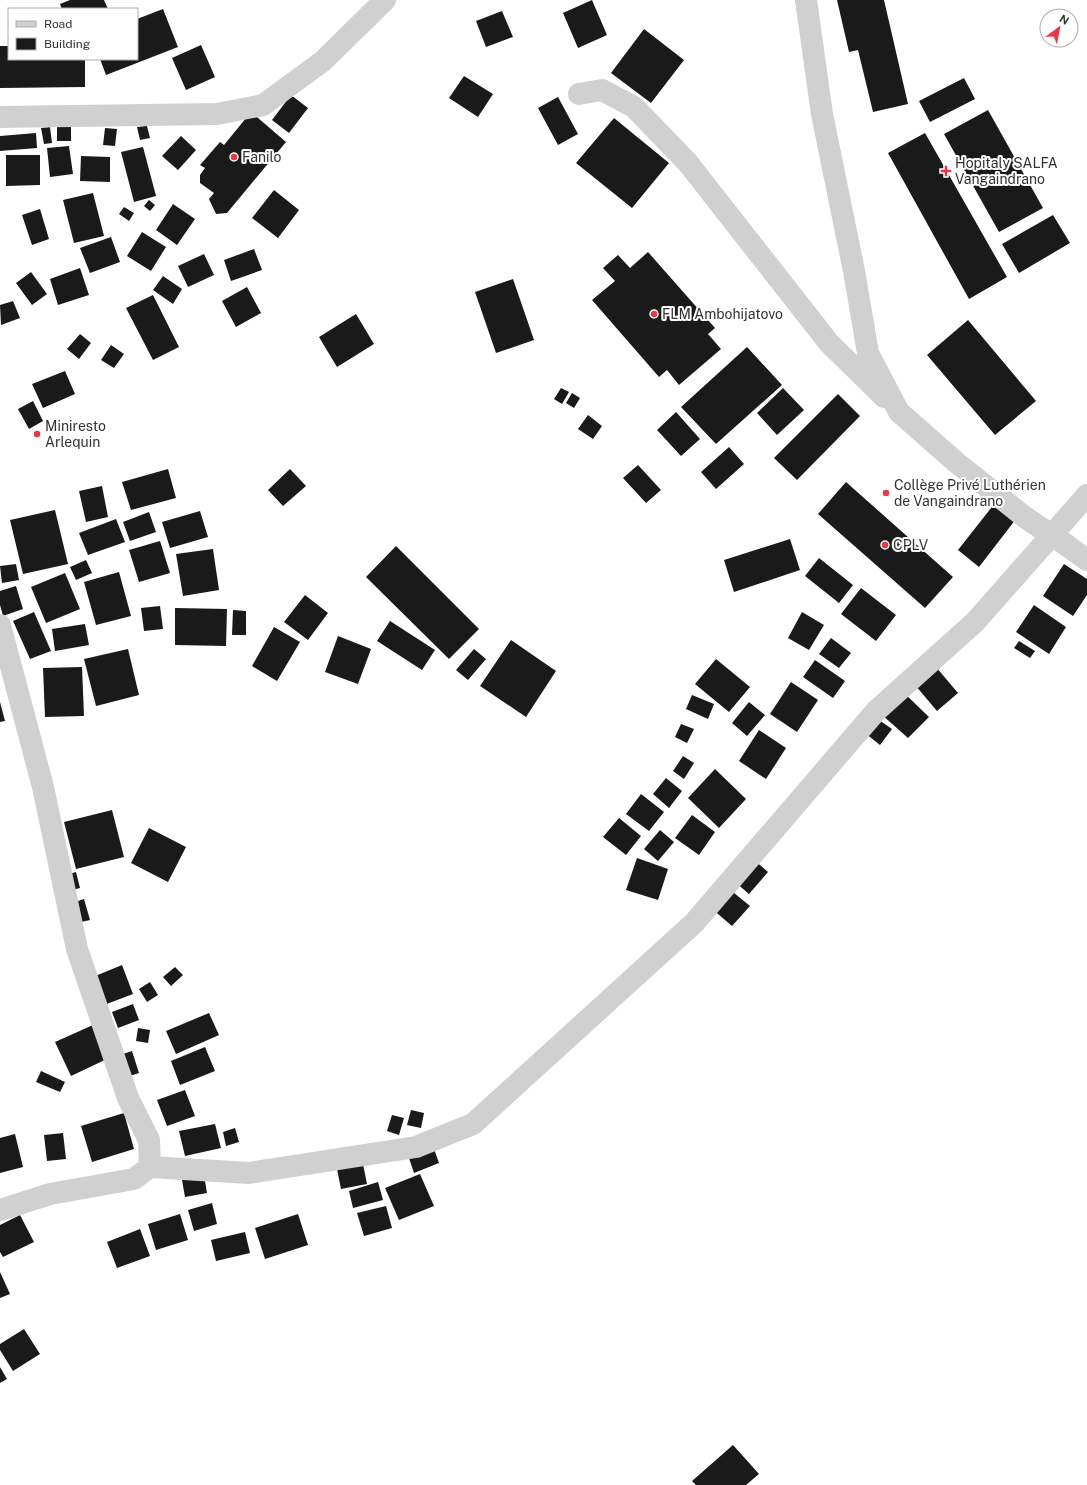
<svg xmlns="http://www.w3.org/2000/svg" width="1087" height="1485" font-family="'Public Sans',sans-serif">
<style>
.building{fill:#1a1a1a}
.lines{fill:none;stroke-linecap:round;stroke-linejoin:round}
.minor{stroke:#d0d0d0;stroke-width:22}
.minor-bridge{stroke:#d0d0d0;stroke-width:22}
.poi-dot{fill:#e63946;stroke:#fff;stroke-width:1.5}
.labels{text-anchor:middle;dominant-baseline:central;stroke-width:4;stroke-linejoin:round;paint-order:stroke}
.poi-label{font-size:14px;fill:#333;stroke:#fff;text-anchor:start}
</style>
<rect width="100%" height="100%" fill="#fff"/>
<!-- building -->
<path class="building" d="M 70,0 L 104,0 L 108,9 L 62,9 L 60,4 Z
M 592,0 L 607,35 L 578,48 L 563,13 Z
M 837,0 L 884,0 L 908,104 L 873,112 L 858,50 L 849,52 Z
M 163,9 L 178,47 L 106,75 L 100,59 L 137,59 L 137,19 Z
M 502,11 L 513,37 L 486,47 L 476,21 Z
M 644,29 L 684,60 L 651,103 L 611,73 Z
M 201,45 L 215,77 L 186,90 L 172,58 Z
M 0,46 L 9,46 L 9,59 L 85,59 L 85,87 L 0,88 Z
M 464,76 L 493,94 L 478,117 L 449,98 Z
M 964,78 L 975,99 L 930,122 L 919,101 Z
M 291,95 L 308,108 L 289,133 L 272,120 Z
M 558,97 L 578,134 L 558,145 L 538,108 Z
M 988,110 L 1043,208 L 999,232 L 944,134 Z
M 251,112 L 286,142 L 227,213 L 216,214 L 209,199 L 214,193 L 200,183 L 200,175 L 205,168 L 200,165 L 220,142 L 224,145 Z
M 614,118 L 669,163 L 632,208 L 576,163 Z
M 147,126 L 150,138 L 140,140 L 137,127 Z
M 50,127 L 52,143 L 44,144 L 41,128 Z
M 57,127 L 71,127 L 71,141 L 57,141 Z
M 105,128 L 117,129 L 115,146 L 103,145 Z
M 36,133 L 37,148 L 0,151 L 0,136 Z
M 925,133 L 1007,277 L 969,299 L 888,153 Z
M 181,136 L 196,150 L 178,170 L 162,156 Z
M 69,146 L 73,174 L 50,177 L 47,148 Z
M 143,147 L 156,196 L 134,202 L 121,152 Z
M 6,155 L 40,155 L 40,185 L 6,186 Z
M 81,156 L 110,157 L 110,182 L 80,181 Z
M 274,190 L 299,210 L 278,238 L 252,218 Z
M 93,193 L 104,236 L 74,243 L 63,200 Z
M 149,200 L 155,205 L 150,211 L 144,206 Z
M 173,204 L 195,219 L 177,245 L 156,230 Z
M 124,207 L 134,213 L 129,221 L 119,214 Z
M 40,209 L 49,239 L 32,245 L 22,215 Z
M 1053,215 L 1070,243 L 1019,273 L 1002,244 Z
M 142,232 L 166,247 L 151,271 L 127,256 Z
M 111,237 L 120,262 L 90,273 L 80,248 Z
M 254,249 L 262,270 L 231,281 L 224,260 Z
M 648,252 L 715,328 L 708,334 L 721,349 L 679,385 L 667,370 L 659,377 L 592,300 L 615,281 L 603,268 L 618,255 L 630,268 Z
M 204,254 L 214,275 L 188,287 L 178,266 Z
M 80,268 L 89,295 L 58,305 L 50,279 Z
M 31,272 L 47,294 L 32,305 L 16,283 Z
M 163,276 L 182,289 L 173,304 L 153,290 Z
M 513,279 L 534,340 L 496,353 L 475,292 Z
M 247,287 L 261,313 L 236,327 L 222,301 Z
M 153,295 L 179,347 L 153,360 L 126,308 Z
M 13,301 L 20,318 L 1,325 L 0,305 Z
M 356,314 L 374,344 L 337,367 L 319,337 Z
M 968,320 L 1036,401 L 995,435 L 927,355 Z
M 80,334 L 91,343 L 79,359 L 67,349 Z
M 111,345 L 124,354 L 114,368 L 101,360 Z
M 747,347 L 782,385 L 716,444 L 681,407 Z
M 65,371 L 75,394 L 43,408 L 32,384 Z
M 561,388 L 569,392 L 562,404 L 554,399 Z
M 783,388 L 804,410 L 777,435 L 757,413 Z
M 572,393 L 580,398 L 574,408 L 566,403 Z
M 838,394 L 860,416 L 797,480 L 774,458 Z
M 33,401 L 43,421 L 29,429 L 18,409 Z
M 676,412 L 700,439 L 681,456 L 657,430 Z
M 588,415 L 602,426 L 593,439 L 578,429 Z
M 729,447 L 744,464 L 716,489 L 701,472 Z
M 638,465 L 661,490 L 646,503 L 623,478 Z
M 168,469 L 176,498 L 131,510 L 122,482 Z
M 290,469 L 306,486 L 283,506 L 268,490 Z
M 846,482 L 953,577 L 925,608 L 818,514 Z
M 102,486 L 108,517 L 86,522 L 79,491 Z
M 995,503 L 1016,519 L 979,567 L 958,550 Z
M 55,510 L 68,564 L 23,574 L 10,520 Z
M 200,511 L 208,537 L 170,548 L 162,522 Z
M 149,512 L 156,532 L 130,541 L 123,522 Z
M 116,519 L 125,542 L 88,555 L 79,533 Z
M 790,539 L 800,570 L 734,592 L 724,560 Z
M 160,541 L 170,573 L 139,582 L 129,550 Z
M 396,546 L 479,629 L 449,659 L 366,577 Z
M 213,549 L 219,590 L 183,596 L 176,554 Z
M 819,558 L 853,585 L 839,603 L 805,576 Z
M 86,560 L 92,573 L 76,580 L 70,567 Z
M 16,564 L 19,580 L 2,583 L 0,566 Z
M 1064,564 L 1087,579 L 1087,595 L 1073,616 L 1043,596 Z
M 119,572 L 131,616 L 96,625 L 84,582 Z
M 65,573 L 80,609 L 46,623 L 31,587 Z
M 16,586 L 23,609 L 3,616 L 0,605 L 0,591 Z
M 861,588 L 896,615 L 876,641 L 841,614 Z
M 305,595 L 328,613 L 308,640 L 284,622 Z
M 1034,605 L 1066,627 L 1049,654 L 1016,632 Z
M 160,606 L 163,629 L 144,631 L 141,608 Z
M 175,608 L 227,609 L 226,646 L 175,645 Z
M 233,610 L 246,611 L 246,635 L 232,635 Z
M 34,612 L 51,651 L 30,659 L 13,621 Z
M 802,612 L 824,625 L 809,650 L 788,638 Z
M 390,621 L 435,650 L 422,670 L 377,641 Z
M 85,624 L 89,645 L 55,651 L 52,629 Z
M 274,627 L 300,642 L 277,681 L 252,666 Z
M 338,636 L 371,649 L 358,684 L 325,672 Z
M 831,638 L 851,653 L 839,668 L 819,654 Z
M 511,640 L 556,671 L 526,717 L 480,686 Z
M 1019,641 L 1035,651 L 1030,658 L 1014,648 Z
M 128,649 L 139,695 L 96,706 L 84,659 Z
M 474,649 L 486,659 L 468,680 L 456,670 Z
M 716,659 L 750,687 L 729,712 L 695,684 Z
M 815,660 L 845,681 L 833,698 L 803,677 Z
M 82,667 L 84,716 L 45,717 L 43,668 Z
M 936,667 L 958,693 L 937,711 L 915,685 Z
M 791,682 L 818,700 L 797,732 L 770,714 Z
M 902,691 L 929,717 L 908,738 L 881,714 Z
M 692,695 L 714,704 L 708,719 L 686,709 Z
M 0,702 L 5,721 L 0,722 Z
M 749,702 L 765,715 L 747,736 L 732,723 Z
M 876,718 L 892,729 L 880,745 L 865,733 Z
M 681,724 L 694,729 L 687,743 L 675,737 Z
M 759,730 L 786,748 L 766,779 L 739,761 Z
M 683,756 L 694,763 L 684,779 L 673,771 Z
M 715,769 L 746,799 L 719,828 L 688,798 Z
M 666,778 L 682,791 L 669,808 L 653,794 Z
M 641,794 L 664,812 L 649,831 L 626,814 Z
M 112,810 L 124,857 L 76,869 L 64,822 Z
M 692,815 L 715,832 L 699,855 L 675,838 Z
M 619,818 L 641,836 L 626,855 L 603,837 Z
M 149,828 L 186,847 L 168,882 L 131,863 Z
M 660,830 L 674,842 L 658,861 L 644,849 Z
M 637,858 L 668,869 L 658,900 L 626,890 Z
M 754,860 L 768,872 L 749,894 L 735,882 Z
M 76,872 L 80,888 L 69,891 L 65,875 Z
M 728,888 L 750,906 L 732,926 L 711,908 Z
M 84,899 L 90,920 L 81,922 L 75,902 Z
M 122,965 L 133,994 L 104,1005 L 93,977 Z
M 175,967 L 183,975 L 171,986 L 163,977 Z
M 150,982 L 158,995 L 147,1002 L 139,989 Z
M 133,1004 L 139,1020 L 118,1028 L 112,1012 Z
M 209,1013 L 219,1035 L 176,1054 L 166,1031 Z
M 93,1025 L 109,1058 L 71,1076 L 55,1042 Z
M 138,1028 L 150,1030 L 148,1043 L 136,1041 Z
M 205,1047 L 215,1071 L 180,1085 L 171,1061 Z
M 132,1051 L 139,1073 L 127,1077 L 120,1055 Z
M 41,1071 L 65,1082 L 60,1092 L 36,1082 Z
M 185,1090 L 195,1116 L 167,1126 L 157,1100 Z
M 411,1110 L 424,1113 L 421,1128 L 407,1125 Z
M 124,1113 L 134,1149 L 92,1162 L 81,1126 Z
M 392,1115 L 404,1118 L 399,1135 L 387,1131 Z
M 215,1124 L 221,1148 L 185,1156 L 179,1131 Z
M 235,1128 L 239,1142 L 226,1146 L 223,1132 Z
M 63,1133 L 66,1159 L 47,1161 L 44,1135 Z
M 15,1134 L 23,1167 L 0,1173 L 0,1138 Z
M 434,1149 L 439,1163 L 414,1173 L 409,1158 Z
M 363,1164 L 367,1184 L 341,1189 L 337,1169 Z
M 420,1174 L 434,1206 L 399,1220 L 385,1188 Z
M 204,1175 L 207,1193 L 185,1197 L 182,1180 Z
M 378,1182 L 383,1200 L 353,1208 L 349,1191 Z
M 212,1203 L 217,1224 L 194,1231 L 188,1210 Z
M 386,1206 L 392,1228 L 364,1236 L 357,1213 Z
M 180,1214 L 188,1240 L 156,1250 L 148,1224 Z
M 298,1214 L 308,1245 L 265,1259 L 255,1228 Z
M 20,1215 L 34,1242 L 3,1257 L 0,1252 L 0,1225 Z
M 140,1229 L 150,1256 L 117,1268 L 107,1242 Z
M 245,1232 L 250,1253 L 216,1261 L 211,1240 Z
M 0,1272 L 10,1294 L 0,1298 Z
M 24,1329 L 40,1354 L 13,1371 L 0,1350 L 0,1344 Z
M 0,1367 L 7,1379 L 0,1383 Z
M 733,1445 L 759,1474 L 746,1485 L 696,1485 L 692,1481 Z"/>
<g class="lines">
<!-- minor -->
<path class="minor" d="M 806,0 L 822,114 L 854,271 L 868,353 L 899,412 L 957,463 L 1026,518
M 579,94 L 602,90 L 634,107 L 688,163 L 829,343 L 884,397
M 0,117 L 217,114 L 263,105 L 323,61 L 385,0
M 1065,544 L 1087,560
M 0,625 L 43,787 L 77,949 L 128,1098 L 149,1140 L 150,1167 L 134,1179 L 50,1194 L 0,1210
M 150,1167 L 249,1173 L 416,1147 L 473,1124 L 694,923 L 876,711 L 975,622 L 1087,495"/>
<!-- minor-bridge -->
<path class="minor-bridge" d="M 1026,518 L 1065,544"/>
</g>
<!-- markers -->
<g class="poi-dot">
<circle cx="234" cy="157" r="4"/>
<path d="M944 165h4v4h4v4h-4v4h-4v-4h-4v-4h4z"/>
<circle cx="654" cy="314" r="4"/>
<circle cx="37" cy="434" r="4"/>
<circle cx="886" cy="493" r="4"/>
<circle cx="885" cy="545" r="4"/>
</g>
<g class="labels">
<!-- poi labels -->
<g class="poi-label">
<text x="242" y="157">Fanilo</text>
<text x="955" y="163">Hopitaly SALFA<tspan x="955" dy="16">Vangaindrano</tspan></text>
<text x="662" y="314">FLM Ambohijatovo</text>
<text x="45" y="426">Miniresto<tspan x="45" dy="16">Arlequin</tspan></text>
<text x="894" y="485">Collège Privé Luthérien<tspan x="894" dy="16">de Vangaindrano</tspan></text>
<text x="893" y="545">CPLV</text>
</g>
</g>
<!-- legend -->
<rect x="8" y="8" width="130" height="52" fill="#ffffff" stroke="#adadad"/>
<rect x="16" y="21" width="20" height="6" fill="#d0d0d0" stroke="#adadad"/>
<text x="44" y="28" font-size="12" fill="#333333">Road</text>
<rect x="16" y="38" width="20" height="12" fill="#1a1a1a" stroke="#adadad"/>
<text x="44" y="48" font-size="12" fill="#333333">Building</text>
<!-- north arrow -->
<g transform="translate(1059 28) rotate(32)"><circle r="19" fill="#ffffff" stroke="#adadad"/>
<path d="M0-3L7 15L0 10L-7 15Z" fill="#e63946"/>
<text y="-6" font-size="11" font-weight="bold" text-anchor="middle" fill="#333333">N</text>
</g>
</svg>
